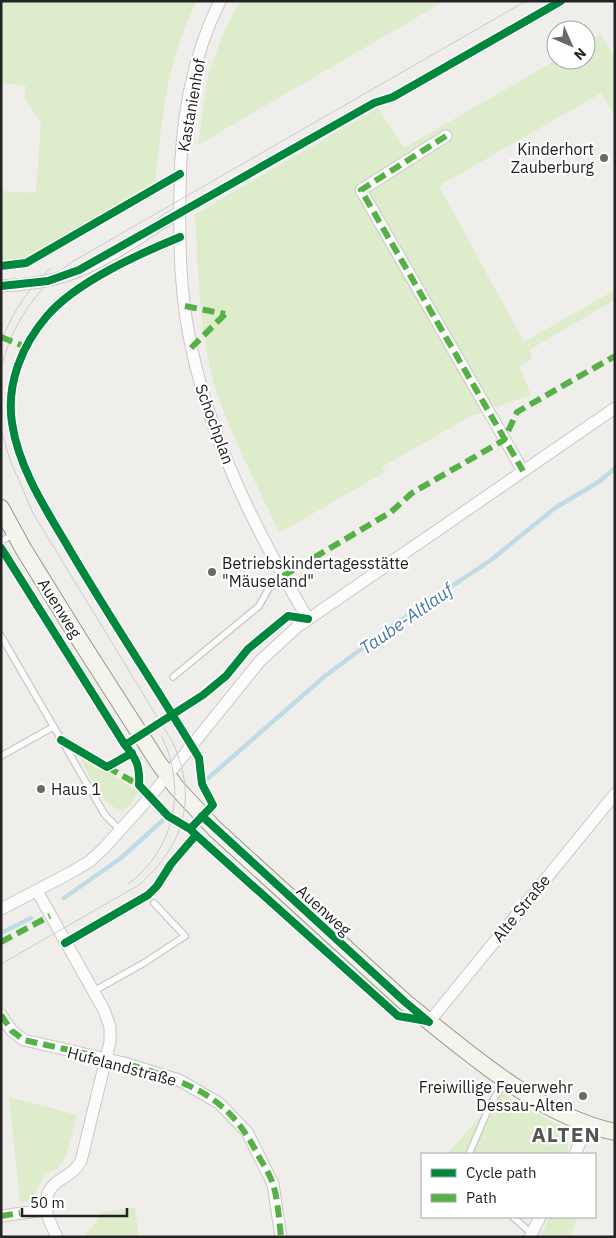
<svg xmlns="http://www.w3.org/2000/svg" width="616" height="1238" font-family="'IBM Plex Sans',sans-serif">
<style>
.grass{fill:#ddeccb}
.lines{fill:none;stroke-linecap:round;stroke-linejoin:round}
.stream{stroke:#bfdbe3;stroke-width:4.5}
.lane-casing{stroke:#c9c8c7;stroke-width:8}
.street-casing{stroke:#c9c8c7;stroke-width:13}
.secondary-casing{stroke:#999a82;stroke-width:18}
.lane{stroke:#fdfcfc;stroke-width:5.5}
.street{stroke:#fdfcfc;stroke-width:11}
.secondary{stroke:#f4f4ed;stroke-width:16}
.tram{stroke:#ccc;stroke-width:1}
.quiet{stroke:#55b145;stroke-width:6;stroke-dasharray:12 6;stroke-linecap:butt}
.cycleway-casing{stroke:#fff;stroke-width:11}
.cycleway{stroke:#00873e;stroke-width:8}
.poi-dot{fill:#6a6968;stroke:#fff;stroke-width:2}
.labels{text-anchor:middle;dominant-baseline:central;stroke-width:4.5;stroke-linejoin:round;paint-order:stroke}
.street-label{font-size:16px;fill:#222;stroke:#fff}
.poi-label{font-size:16px;fill:#222;stroke:#fff;text-anchor:end}
.water-label{font-size:18px;font-style:italic;fill:#4a7aab;stroke:#fff}
.district-label{font-size:21px;font-weight:bold;letter-spacing:1px;fill:#555;stroke:#fff}
</style>
<rect width="100%" height="100%" fill="#f0eeeb"/>
<!-- grass -->
<path class="grass" d="M 1,1 L 197,1 C 166,61 162,119 155,184 L 23,260 L 1,262 L 1,191 L 36,193 L 41,122 L 24,98 L 26,86 L 1,83 Z
M 240,1 L 445,1 L 198,145 L 208,75 L 223,34 Z
M 601,34 L 615,59 L 615,116 L 601,93 L 439,186 L 524,342 L 615,290 L 615,300 L 529,350 L 532,359 L 519,366 L 531,395 L 471,416 L 382,467 L 385,472 L 279,533 C 257,483 224,425 211,372 C 199,321 198,267 195,214 L 378,108 L 404,148 L 556,60 L 586,60 L 586,43 Z
M 77,752 L 139,792 L 130,805 L 122,810 C 101,807 87,770 77,752 Z
M 502,1092 L 523,1107 L 562,1127 L 568,1139 L 568,1154 L 447,1154 Z
M 9,1097 L 77,1115 L 65,1159 L 58,1168 L 46,1174 L 37,1188 L 33,1200 L 20,1202 Z
M 135,1207 L 139,1237 L 84,1237 L 103,1212 Z
M 550,1217 L 577,1218 L 570,1237 L 539,1237 Z"/>
<g class="lines">
<!-- stream -->
<path class="stream" d="M 206,780 L 325,676 L 395,624 L 491,560 L 555,508 L 600,481 L 615,468
M 64,898 L 121,858 L 162,821
M 1,933 L 31,918"/>
<!-- lane casing -->
<g class="lane-casing">
<path id="lane" d="M 1,541 L 15,534
M 1,636 L 105,815 L 121,831
M 173,677 L 259,606 L 269,588 L 285,579
M 1,756 L 53,727
M 94,991 L 144,963 L 185,936 L 154,903
M 469,1154 L 491,1103 L 505,1082
M 513,1217 L 531,1233"/>
</g>
<!-- street casing -->
<g class="street-casing">
<path id="street" d="M 220,1 C 191,59 180,127 180,192 C 179,244 180,298 192,350 C 213,446 258,535 308,619
M 446,136 L 361,190 L 523,471
M 1,286 C 22,285 42,283 62,277 C 104,264 143,235 179,212
M 37,891 L 104,1010 L 110,1027 L 110,1042 L 81,1161 C 75,1172 67,1175 57,1182 C 37,1198 48,1219 57,1237
M 1,909 L 70,873 L 90,861 L 104,848 L 150,797 L 260,661 L 297,627 L 615,408
M 1,1015 L 12,1031 L 24,1040 L 124,1063 L 179,1080 L 219,1103 L 247,1132 L 273,1184 L 281,1237
M 429,1022 L 615,794
M 575,1154 L 588,1124
M 1,1216 L 45,1210
M 530,1237 L 540,1217"/>
</g>
<!-- secondary casing -->
<g class="secondary-casing">
<path id="secondary" d="M 1,508 L 24,550 L 81,642 L 158,762 L 176,787 L 215,829 L 405,1002 C 466,1051 537,1115 615,1132"/>
</g>
<!-- lane -->
<use href="#lane" class="lane"/>
<!-- street -->
<use href="#street" class="street"/>
<!-- secondary -->
<use href="#secondary" class="secondary"/>
<!-- tram -->
<path class="tram" d="M 2,339 C 13,312 29,287 51,268
M 1,369 C 11,325 35,291 70,263 L 526,1
M 1,429 L 10,460 L 33,513 L 173,743 C 198,799 184,845 139,885 L 1,964
M 128,884 C 175,850 187,788 162,737"/>
<!-- quiet -->
<path class="quiet" d="M 446,136 L 361,190 L 523,471
M 185,306 L 225,314
M 1,337 L 26,347
M 191,348 L 225,314
M 283,576 L 391,512 L 412,493 L 504,440 L 517,412 L 615,356
M 107,767 L 139,785
M 1,942 L 50,916
M 1,1015 L 12,1031 L 24,1040 L 87,1054
M 131,1065 C 192,1084 229,1096 259,1157 C 264,1165 270,1175 273,1184 C 278,1200 279,1220 281,1237
M 1,1216 L 20,1213"/>
<!-- cycleway casing -->
<g class="cycleway-casing">
<path id="cycleway" d="M 1,266 L 26,263 L 180,174
M 1,286 L 48,281 L 79,270 L 374,103 L 393,97 L 561,1
M 1,548 L 125,745 C 137,759 140,767 139,785 L 168,816 L 190,829
M 61,740 L 107,767 L 132,753
M 125,745 L 203,695 L 226,676 L 248,649 L 288,616 L 308,619
M 202,816 L 405,1002 L 429,1022
M 196,835 L 398,1016 L 427,1021
M 65,943 L 148,895 L 157,886 L 171,864 L 196,835 L 190,829 L 213,805 L 202,784 L 199,758 C 155,685 107,614 64,540 C 43,505 18,465 12,423 C 6,384 22,345 47,316 C 76,282 139,254 180,237"/>
</g>
<!-- cycleway -->
<use href="#cycleway" class="cycleway"/>
</g>
<!-- markers -->
<g class="poi-dot">
<circle cx="604" cy="158" r="5"/>
<circle cx="212" cy="572" r="5"/>
<circle cx="41" cy="789" r="5"/>
<circle cx="583" cy="1096" r="5"/>
</g>
<g class="labels">
<!-- street labels -->
<g class="street-label">
<text transform="translate(191 105) rotate(-80)">Kastanienhof</text>
<text transform="translate(215 424) rotate(70)">Schochplan</text>
<text transform="translate(60 608) rotate(58)">Auenweg</text>
<text transform="translate(521 908) rotate(-51)">Alte Straße</text>
<text transform="translate(324 910) rotate(42)">Auenweg</text>
<text transform="translate(122 1066) rotate(15)">Hufelandstraße</text>
</g>
<!-- poi labels -->
<g class="poi-label">
<text x="594" y="149">Kinderhort<tspan x="594" dy="18">Zauberburg</tspan></text>
<text x="222" y="563" text-anchor="start">Betriebskindertagesstätte<tspan x="222" dy="18">"Mäuseland"</tspan></text>
<text x="51" y="789" text-anchor="start">Haus 1</text>
<text x="573" y="1087">Freiwillige Feuerwehr<tspan x="573" dy="18">Dessau-Alten</tspan></text>
</g>
<!-- water labels -->
<g class="water-label">
<text transform="translate(406 619) rotate(-35)">Taube-Altlauf</text>
</g>
<!-- district labels -->
<g class="district-label">
<text x="566" y="1134">ALTEN</text>
</g>
</g>
<!-- border -->
<rect width="616" height="1238" fill="none" stroke="#222222" stroke-width="5"/>
<!-- legend -->
<rect x="421" y="1153" width="175" height="65" fill="#ffffff" stroke="#a7a7a7"/>
<rect x="431" y="1169" width="25" height="8" fill="#00873e" stroke="#a7a7a7"/>
<text x="466" y="1178" font-size="15" fill="#222222">Cycle path</text>
<rect x="431" y="1194" width="25" height="8" fill="#55b145" stroke="#a7a7a7"/>
<text x="466" y="1203" font-size="15" fill="#222222">Path</text>
<!-- north arrow -->
<g transform="translate(571 45) rotate(135)"><circle r="24" fill="#ffffff" stroke="#a7a7a7"/>
<path d="M0-4L9 19L0 12L-9 19Z" fill="#6a6968"/>
<text y="-8" font-size="14" font-weight="bold" text-anchor="middle" fill="#222222">N</text>
</g>
<!-- scale -->
<path d="M22 1208v8h105v-8" fill="none" stroke="#222222" stroke-width="2.5"/>
<text x="30" y="1208" font-size="15" fill="#222222" stroke="#ffffff" stroke-width="4" paint-order="stroke">50 m</text>
</svg>
